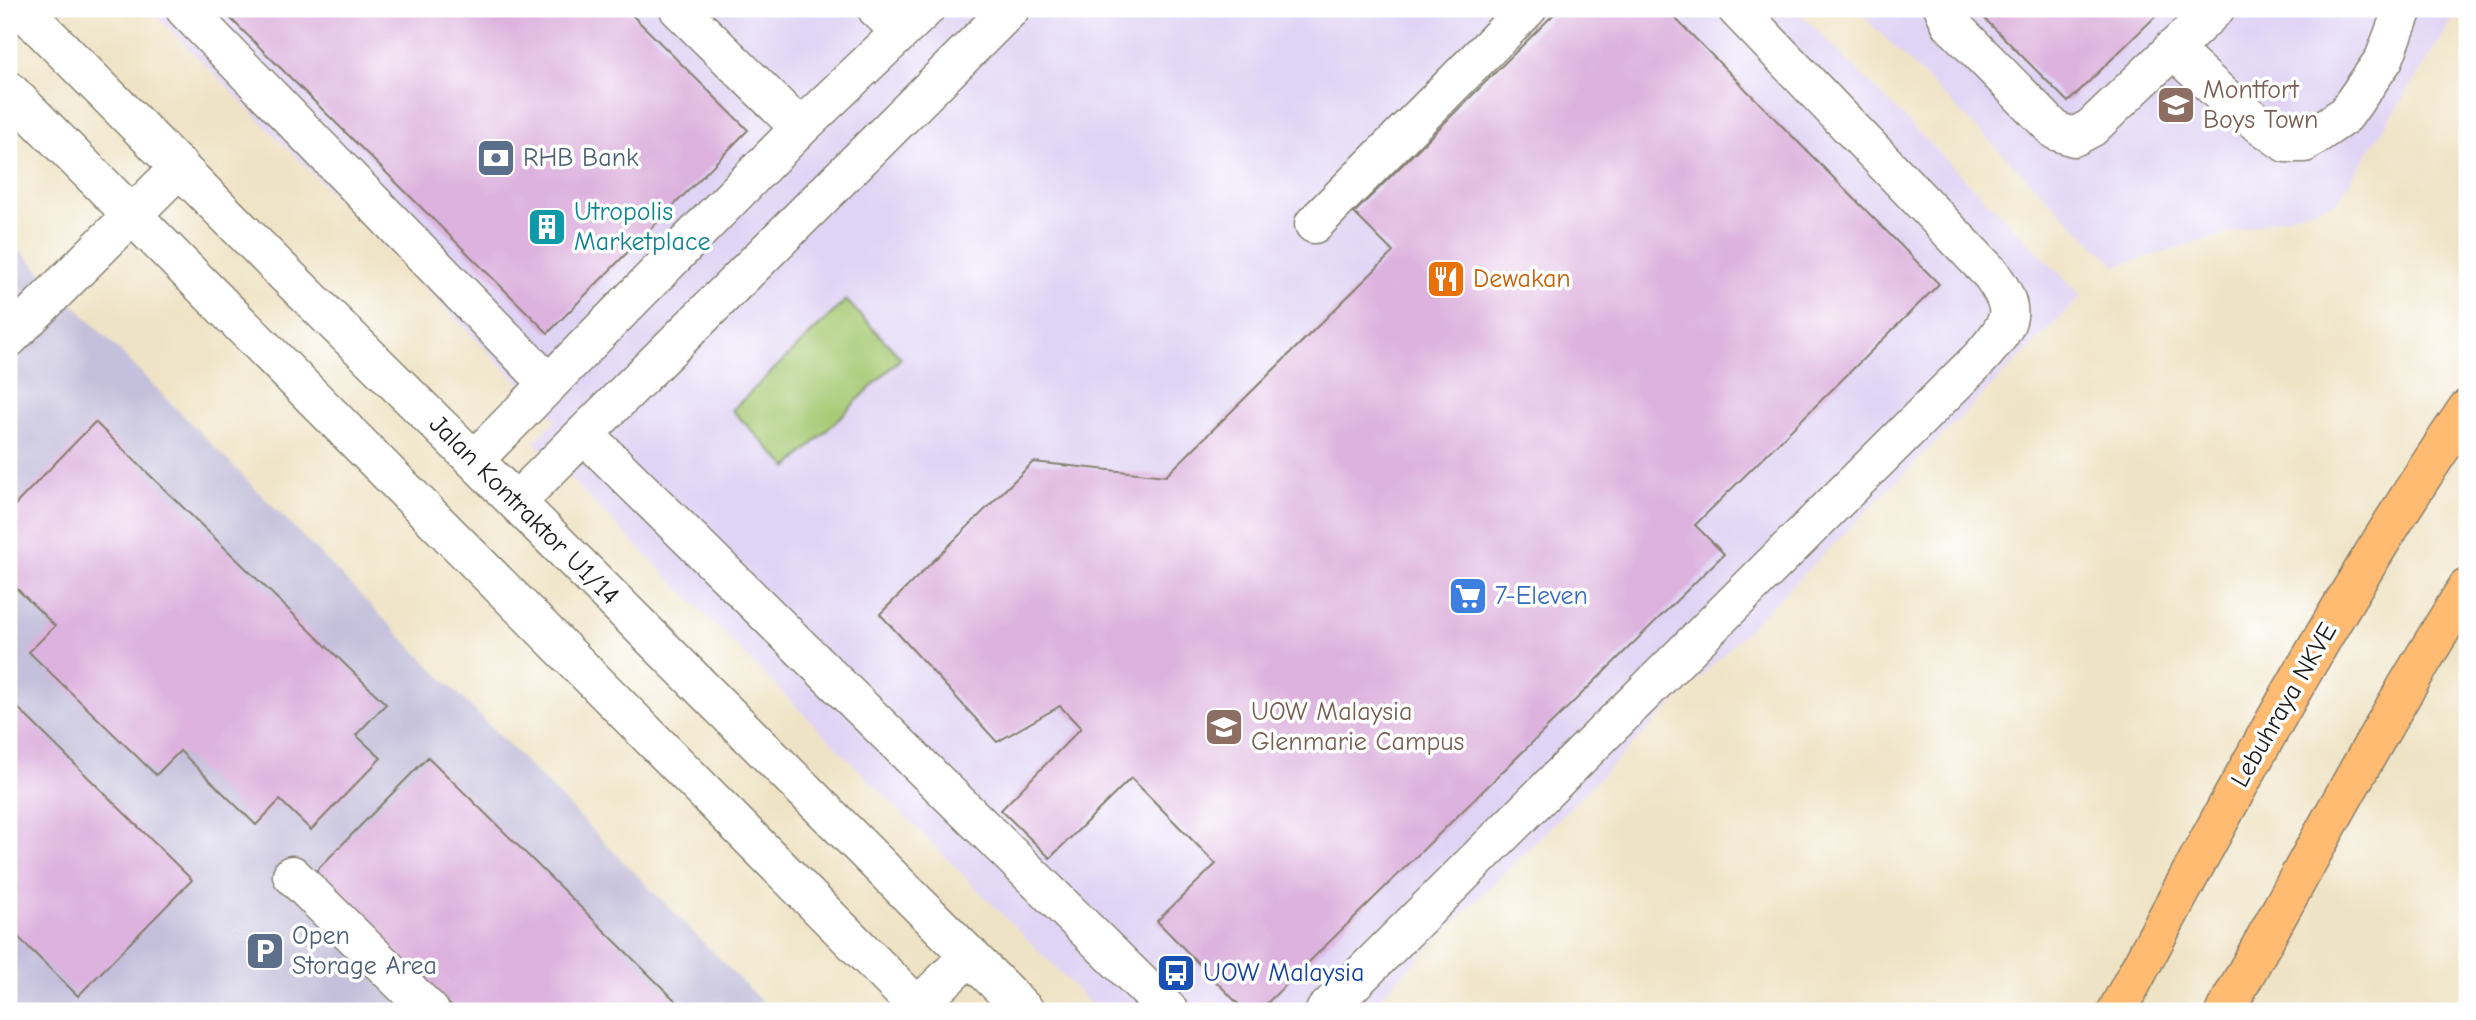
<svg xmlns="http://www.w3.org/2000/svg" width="2476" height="1020" font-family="'Comic Neue',sans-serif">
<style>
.built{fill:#e0d4f4}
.industrial{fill:#c4c0db}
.green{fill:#a5c972;stroke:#607247;stroke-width:2}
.building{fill:#ddb2de}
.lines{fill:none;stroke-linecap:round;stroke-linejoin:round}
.minor-casing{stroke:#868070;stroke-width:41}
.highway-casing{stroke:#868070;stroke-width:41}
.minor{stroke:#fff;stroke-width:38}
.highway{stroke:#ffbb71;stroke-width:38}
.labels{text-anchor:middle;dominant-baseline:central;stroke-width:7;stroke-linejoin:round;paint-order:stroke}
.education-label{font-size:26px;fill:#785e54;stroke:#fff;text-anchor:start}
.service-label{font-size:26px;fill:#4e5e75;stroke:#fff;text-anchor:start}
.culture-label{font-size:26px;fill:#0d838f;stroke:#fff;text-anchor:start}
.food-label{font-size:26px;fill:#c56008;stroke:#fff;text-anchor:start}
.street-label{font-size:26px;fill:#1c1c1c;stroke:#fff}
.shop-label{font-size:26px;fill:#366cbe;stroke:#fff;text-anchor:start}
.transit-label{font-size:26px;fill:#164399;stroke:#fff;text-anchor:start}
</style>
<rect width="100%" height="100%" fill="#fff"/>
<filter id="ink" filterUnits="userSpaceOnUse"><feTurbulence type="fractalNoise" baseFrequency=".0143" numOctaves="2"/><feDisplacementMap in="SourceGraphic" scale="14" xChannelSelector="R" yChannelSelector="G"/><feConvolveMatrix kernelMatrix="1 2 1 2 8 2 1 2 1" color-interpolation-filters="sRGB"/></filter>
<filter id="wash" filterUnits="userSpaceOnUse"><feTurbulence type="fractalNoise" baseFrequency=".00686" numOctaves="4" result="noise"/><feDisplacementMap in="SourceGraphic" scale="28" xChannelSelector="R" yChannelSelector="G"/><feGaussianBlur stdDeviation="1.57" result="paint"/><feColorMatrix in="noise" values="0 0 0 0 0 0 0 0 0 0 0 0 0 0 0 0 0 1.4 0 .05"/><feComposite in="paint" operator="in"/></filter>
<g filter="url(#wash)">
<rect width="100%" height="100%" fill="#efe3c5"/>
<!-- built -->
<path class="built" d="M 150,9 L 1796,9 L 2082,296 L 1366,1011 L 1098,1011 L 534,442 L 556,420 Z
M 1856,9 L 2460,9 L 2337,202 L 2116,266 Z"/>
<!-- industrial -->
<path class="industrial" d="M 9,239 L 771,1011 L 9,1011 Z"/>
<!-- green -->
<path class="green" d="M 846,300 L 901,358 L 788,468 L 732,410 Z"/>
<g id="blocks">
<!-- building -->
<path class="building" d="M 221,9 L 626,9 L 748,130 L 548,333 Z
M 1559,9 L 1666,9 L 1939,284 L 1695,525 L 1724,554 L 1259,1011 L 1245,1011 L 1157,921 L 1216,864 L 1131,778 L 1050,858 L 1001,810 L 1081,728 L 1060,706 L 997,742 L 880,614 L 1033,462 L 1166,476 L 1393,252 L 1354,213 Z
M 1975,9 L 2163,9 L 2068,102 Z
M 95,422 L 386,704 L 356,735 L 381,758 L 311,830 L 280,800 L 256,825 L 180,751 L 156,775 L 29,652 L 55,626 L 9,581 L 9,511 Z
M 9,699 L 192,880 L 78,996 L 9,928 Z
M 428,757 L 686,1011 L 456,1011 L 315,872 Z"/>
</g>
</g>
<g filter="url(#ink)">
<use href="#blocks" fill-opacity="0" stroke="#868070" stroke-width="2"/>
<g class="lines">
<!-- minor casing -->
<g class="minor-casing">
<path id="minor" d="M 22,9 L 278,267 L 474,460 L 1025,1011
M 185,9 L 549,384
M 679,9 L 800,128
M 877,9 L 901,32
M 1944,9 L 1951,24 L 2056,131 L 2074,137 L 2091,128 L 2215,9
M 2172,49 L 2232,104 L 2286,143 L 2304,143 L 2345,115 L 2384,59 L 2403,9
M 9,91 L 922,1011
M 1314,224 L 1527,9
M 9,338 L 180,167
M 584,434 L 1169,1011
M 474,460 L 800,128 L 925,9
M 516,502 L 1010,9
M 292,875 L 430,1011
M 913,1011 L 970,955
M 1325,1011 L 1983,355 C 2012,321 2018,312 1991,274 L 1737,9"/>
</g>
<!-- highway casing -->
<g class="highway-casing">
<path id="highway" d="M 2117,1011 C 2226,806 2336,601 2467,409
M 2225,1011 C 2304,869 2380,725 2467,588"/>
</g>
<!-- minor -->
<use href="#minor" class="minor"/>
<!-- highway -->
<use href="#highway" class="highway"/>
</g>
</g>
<!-- icons -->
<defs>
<g id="school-square" transform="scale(2.0125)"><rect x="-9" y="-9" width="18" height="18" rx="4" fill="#8d6e63" stroke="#fff"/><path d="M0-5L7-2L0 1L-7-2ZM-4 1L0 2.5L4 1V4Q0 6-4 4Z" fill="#fff"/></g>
<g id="bank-square" transform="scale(2.0125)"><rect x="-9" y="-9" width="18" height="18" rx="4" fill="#5c6f8a" stroke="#fff"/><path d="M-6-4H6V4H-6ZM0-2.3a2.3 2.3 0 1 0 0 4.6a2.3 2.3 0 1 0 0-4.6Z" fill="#fff"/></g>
<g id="building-square" transform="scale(2.0125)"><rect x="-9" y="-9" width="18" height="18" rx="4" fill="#0f9aa8" stroke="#fff"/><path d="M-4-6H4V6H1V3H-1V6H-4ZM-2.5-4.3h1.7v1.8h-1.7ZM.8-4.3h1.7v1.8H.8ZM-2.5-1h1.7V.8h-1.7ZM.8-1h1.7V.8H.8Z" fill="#fff"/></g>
<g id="restaurant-square" transform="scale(2.0125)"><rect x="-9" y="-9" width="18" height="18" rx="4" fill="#e8710a" stroke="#fff"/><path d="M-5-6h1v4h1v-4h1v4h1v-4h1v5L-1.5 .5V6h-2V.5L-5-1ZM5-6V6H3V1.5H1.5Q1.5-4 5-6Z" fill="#fff"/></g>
<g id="supermarket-square" transform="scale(2.0125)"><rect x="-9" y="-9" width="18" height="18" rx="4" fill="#3f7fe0" stroke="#fff"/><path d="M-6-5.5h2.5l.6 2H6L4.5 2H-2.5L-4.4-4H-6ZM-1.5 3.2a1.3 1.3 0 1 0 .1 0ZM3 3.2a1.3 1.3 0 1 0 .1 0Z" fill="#fff"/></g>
<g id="university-square" transform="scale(2.0125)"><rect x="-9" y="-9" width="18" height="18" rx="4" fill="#8d6e63" stroke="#fff"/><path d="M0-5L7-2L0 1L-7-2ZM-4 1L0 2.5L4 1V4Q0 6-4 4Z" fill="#fff"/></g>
<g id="parking-square" transform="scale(2.0125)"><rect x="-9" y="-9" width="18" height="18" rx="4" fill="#5c6f8a" stroke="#fff"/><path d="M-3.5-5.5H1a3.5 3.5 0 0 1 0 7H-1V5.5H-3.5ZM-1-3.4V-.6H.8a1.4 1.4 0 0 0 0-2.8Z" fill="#fff"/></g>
<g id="bus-square" transform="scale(2.0125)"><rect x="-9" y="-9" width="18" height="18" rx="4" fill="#1a4fb4" stroke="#fff"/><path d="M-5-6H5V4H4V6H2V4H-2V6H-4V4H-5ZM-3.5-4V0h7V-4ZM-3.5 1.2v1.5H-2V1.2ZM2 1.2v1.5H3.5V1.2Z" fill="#fff"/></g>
</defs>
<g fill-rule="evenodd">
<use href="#school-square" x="2176" y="105"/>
<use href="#bank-square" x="496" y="158"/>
<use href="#building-square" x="547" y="227"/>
<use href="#restaurant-square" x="1446" y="279"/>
<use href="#supermarket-square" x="1468" y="596"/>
<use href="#university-square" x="1224" y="727"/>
<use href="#parking-square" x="265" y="951"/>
<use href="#bus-square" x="1176" y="973"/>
</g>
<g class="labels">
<!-- education labels -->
<g class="education-label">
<text x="2203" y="90">Montfort<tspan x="2203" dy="30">Boys Town</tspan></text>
<text x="1251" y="712">UOW Malaysia<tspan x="1251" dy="30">Glenmarie Campus</tspan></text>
</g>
<!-- service labels -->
<g class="service-label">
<text x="523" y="158">RHB Bank</text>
<text x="292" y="936">Open<tspan x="292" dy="30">Storage Area</tspan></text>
</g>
<!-- culture labels -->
<g class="culture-label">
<text x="574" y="212">Utropolis<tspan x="574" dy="30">Marketplace</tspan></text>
</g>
<!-- food labels -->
<g class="food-label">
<text x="1473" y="279">Dewakan</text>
</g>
<!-- street labels -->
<g class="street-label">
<text transform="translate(524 510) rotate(45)">Jalan Kontraktor U1/14</text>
<text transform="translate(2284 705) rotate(-60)">Lebuhraya NKVE</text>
</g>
<!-- shop labels -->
<g class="shop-label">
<text x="1495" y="596">7-Eleven</text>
</g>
<!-- transit labels -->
<g class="transit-label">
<text x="1203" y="973">UOW Malaysia</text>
</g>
</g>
<!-- margin -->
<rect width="2476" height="1020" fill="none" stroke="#fff" stroke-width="35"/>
</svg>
